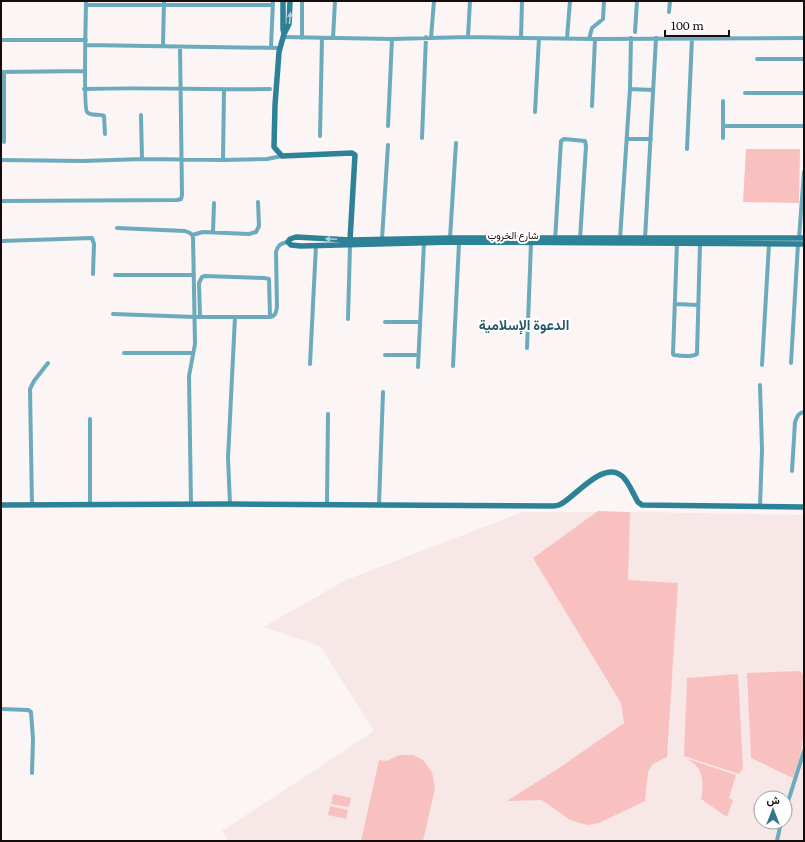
<svg xmlns="http://www.w3.org/2000/svg" width="805" height="842" font-family="Literata,Vazirmatn,serif">
<style>
.built{fill:#f7e7e7;fill-rule:evenodd}
.green{fill:#f9c0c0}
.lines{fill:none;stroke-linecap:round;stroke-linejoin:round}
.street{stroke:#6babbd;stroke-width:4}
.secondary{stroke:#2e8298;stroke-width:5.5}
.oneway{fill:#abcdd6}
.labels{text-anchor:middle;dominant-baseline:central;stroke-width:4;stroke-linejoin:round;paint-order:stroke}
.street-label{font-size:10px;fill:#160c0c;stroke:#fff}
.district-label{font-size:14px;font-weight:bold;fill:#235866;stroke:#fff}
</style>
<rect width="100%" height="100%" fill="#fcf5f5"/>
<!-- built -->
<path class="built" d="M 523,512 L 645,512 L 804,515 L 804,841 L 228,841 L 222,831 L 374,731 L 320,646 L 263,627 L 346,580 ZM 761,798 L 785,798 L 785,822 L 761,822 Z"/>
<!-- green -->
<path class="green" d="M 746,149 L 800,149 L 799,203 L 743,202 Z
M 598,511 L 630,512 L 628,580 L 678,583 L 667,757 L 653,764 L 648,772 L 645,801 L 599,823 L 587,825 L 570,820 L 542,800 L 507,801 L 559,768 L 624,723 L 621,703 L 533,558 Z
M 800,671 L 804,676 L 804,730 L 801,753 L 793,778 L 751,758 L 747,673 Z
M 738,674 L 743,768 L 739,774 L 684,756 L 687,678 Z
M 400,755 L 413,755 L 423,760 L 432,772 L 435,788 L 423,841 L 361,841 L 379,760 L 386,761 Z
M 688,759 L 736,775 L 729,798 L 733,800 L 727,817 L 701,799 C 703,789 704,777 698,768 C 696,764 691,762 688,759 Z
M 333,794 L 351,798 L 349,807 L 331,804 Z
M 330,806 L 348,810 L 346,819 L 328,815 Z"/>
<g class="lines">
<!-- street -->
<path class="street" d="M 86,1 C 86,15 83,106 87,112 C 91,117 99,113 104,116 L 105,134
M 86,5 L 273,5
M 669,12 L 670,1
M 635,32 L 637,1
M 283,37 L 392,39 L 468,37 L 595,39 L 804,38
M 468,37 L 470,1
M 302,38 L 302,1
M 333,38 L 335,1
M 431,38 L 434,1
M 521,38 L 522,1
M 567,38 L 570,1
M 589,39 L 592,28 L 603,19 L 604,1
M 1,40 L 86,40
M 86,45 L 279,48
M 163,46 L 164,1
M 271,47 L 273,1
M 757,59 L 804,59
M 1,72 L 85,71
M 4,72 L 4,142
M 84,89 C 146,87 208,90 270,89
M 630,89 L 653,90
M 745,93 L 804,93
M 723,101 L 723,138
M 592,106 L 595,39
M 535,112 L 539,38
M 141,115 L 142,159
M 388,126 L 392,39
M 723,126 L 804,126
M 320,136 L 322,38
M 422,138 L 426,37
M 627,139 L 651,139
M 687,149 L 692,38
M 1,160 L 83,161 L 142,159 L 223,160 L 267,159 L 282,156
M 223,160 L 224,90
M 1,201 L 177,200 L 181,199 L 182,195 L 180,47
M 117,228 L 185,231 L 190,233 L 193,236 L 195,344 L 189,376 L 191,504
M 213,232 L 214,203
M 192,235 L 203,232 L 249,234 L 256,232 L 259,226 L 258,202
M 450,238 L 456,143
M 799,238 L 804,172
M 382,239 L 388,145
M 620,239 L 630,89 L 631,38
M 645,239 L 656,38
M 1,241 L 92,238 L 94,244 L 93,274
M 555,241 L 561,141 L 564,139 L 585,141 L 586,146 L 580,239
M 677,243 L 673,354 L 674,355 C 681,356 692,357 697,354 L 700,244
M 115,275 L 194,275
M 675,304 L 698,305
M 113,314 L 195,317 L 270,317 L 269,279 L 264,278 L 205,276 L 202,277 L 199,283 L 200,317
M 270,317 C 276,316 276,312 277,307 L 276,252 C 278,245 281,243 288,242
M 348,319 L 350,246
M 385,322 L 420,322
M 527,348 L 531,243
M 124,353 L 193,353
M 385,355 L 418,355
M 791,363 L 798,244
M 310,364 L 316,245
M 762,365 L 769,244
M 453,366 L 459,243
M 418,367 L 424,243
M 90,419 L 90,505
M 792,471 L 795,422 C 797,417 798,413 804,412
M 230,504 L 228,458 L 235,317
M 327,504 L 328,414
M 379,504 L 383,392
M 32,505 L 30,389 L 34,381 L 48,363
M 760,506 L 762,450 L 760,385
M 1,709 L 28,710 L 31,712 L 33,739 L 32,773
M 785,811 L 804,751
M 777,841 L 781,822"/>
<!-- secondary -->
<path class="secondary" d="M 283,1 L 283,29 L 284,34
M 290,1 L 289,24 L 284,34 L 279,52 L 275,105 L 274,147 L 282,156 L 352,153 L 355,155 L 350,240
M 804,238 L 450,238 L 350,240 L 296,237 L 290,239 L 288,242 L 291,245 L 301,246 L 453,242 L 804,244
M 1,505 L 230,504 L 552,506 C 555,506 558,506 561,504 C 576,496 603,460 622,476 C 629,482 633,494 638,502 L 642,505 L 804,507"/>
</g>
<!-- one-way arrows -->
<defs><path id="oneway-solid" d="M-6-.8H1V-3.2L6.5 0L1 3.2V.8H-6Z"/></defs>
<g class="oneway">
<use href="#oneway-solid" transform="translate(290 18) rotate(-85)"/>
<use href="#oneway-solid" transform="translate(331 239) rotate(-178)"/>
</g>
<g class="labels">
<!-- street labels -->
<g class="street-label">
<text x="513" y="234">شارع الخروب</text>
</g>
<!-- district labels -->
<g class="district-label">
<text x="524" y="324">الدعوة الإسلامية</text>
</g>
</g>
<!-- border -->
<rect width="805" height="842" fill="none" stroke="#160c0c" stroke-width="4"/>
<!-- north arrow -->
<g transform="translate(773 810)"><circle r="19" fill="#ffffff" stroke="#a29e9e"/>
<path d="M0-3L7 15L0 10L-7 15Z" fill="#357789"/>
<text y="-6" font-size="11" font-weight="bold" text-anchor="middle" fill="#160c0c">ش</text>
</g>
<!-- scale -->
<path d="M665 30v6h64v-6" fill="none" stroke="#160c0c" stroke-width="2"/>
<text x="671" y="30" font-size="12" fill="#160c0c" stroke="#ffffff" stroke-width="3" paint-order="stroke">100 m</text>
</svg>
